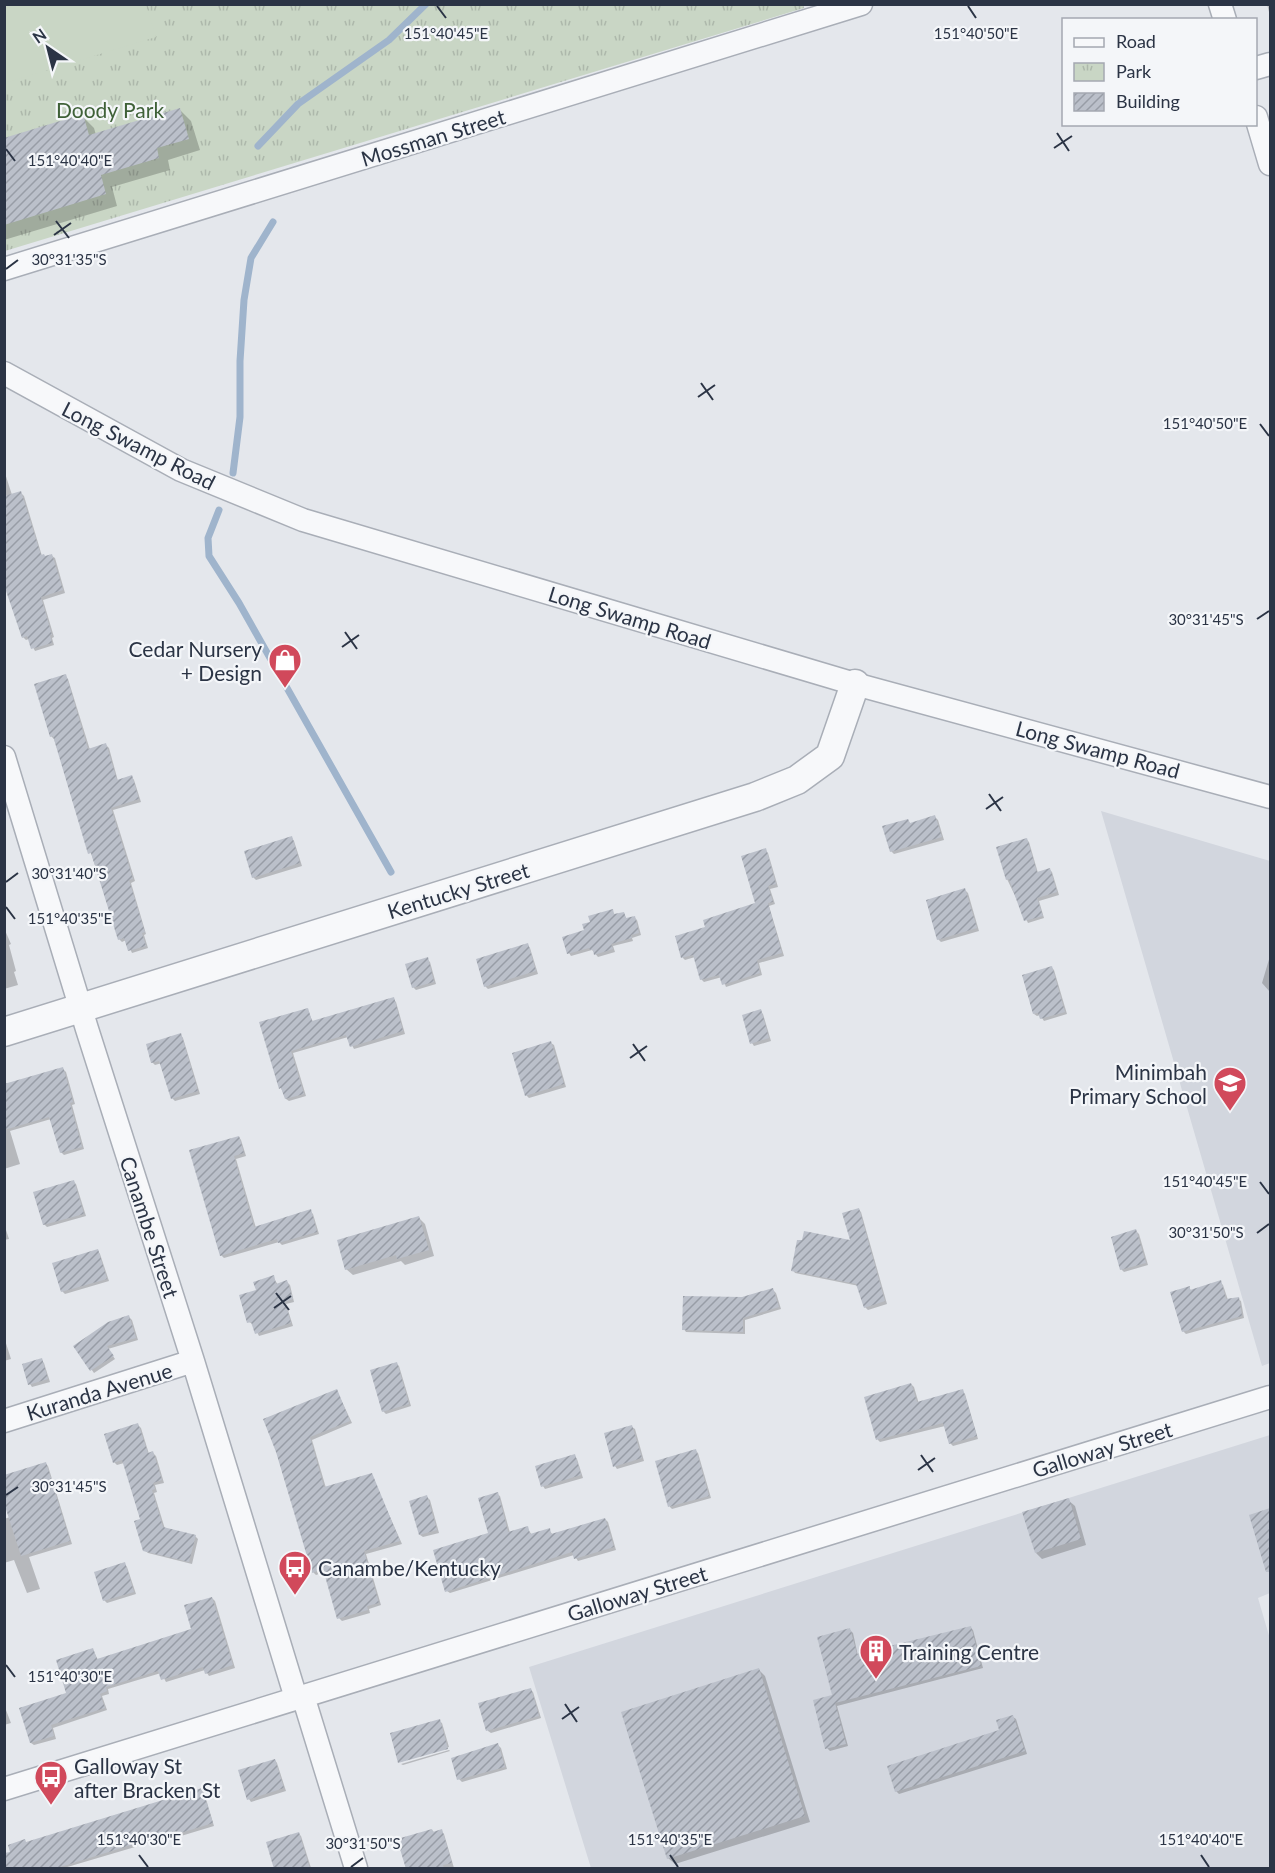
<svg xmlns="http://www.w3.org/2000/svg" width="1275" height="1873" font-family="Lato,sans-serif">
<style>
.built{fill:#d2d6de}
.park{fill:url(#park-tufts)}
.pitch{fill:#c9d6c5}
.shadow{fill:#0003}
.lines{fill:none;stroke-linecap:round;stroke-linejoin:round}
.stream{stroke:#9fb4cc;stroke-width:7}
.building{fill:url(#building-hatch)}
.minor-casing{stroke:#a9aeb7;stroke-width:25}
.tertiary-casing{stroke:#a9aeb7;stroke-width:31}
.minor{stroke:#f7f8fa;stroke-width:22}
.tertiary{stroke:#f7f8fa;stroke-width:28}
.ticks{fill:none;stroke:#2b3445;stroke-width:2}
.labels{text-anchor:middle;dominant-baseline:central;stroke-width:4.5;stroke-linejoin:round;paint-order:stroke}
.park-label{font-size:21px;fill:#3f6138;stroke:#f4f6f9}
.street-label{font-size:21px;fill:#2b3445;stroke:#f4f6f9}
.poi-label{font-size:21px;fill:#2b3445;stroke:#f4f6f9;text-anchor:start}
.ticks-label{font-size:15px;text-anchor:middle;fill:#2b3445;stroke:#f4f6f9;stroke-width:4.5;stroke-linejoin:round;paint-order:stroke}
</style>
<defs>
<pattern id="park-tufts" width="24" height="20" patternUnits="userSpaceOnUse" patternTransform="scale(1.5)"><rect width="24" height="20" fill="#c9d6c5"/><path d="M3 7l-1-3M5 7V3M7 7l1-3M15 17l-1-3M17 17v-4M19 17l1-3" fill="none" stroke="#adb8ab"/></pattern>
<pattern id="building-hatch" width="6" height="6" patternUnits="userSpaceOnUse" patternTransform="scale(1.5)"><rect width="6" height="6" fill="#bbc0ca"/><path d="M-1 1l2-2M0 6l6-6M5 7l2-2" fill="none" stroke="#989da6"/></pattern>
</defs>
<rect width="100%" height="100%" fill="#e4e7ec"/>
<!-- built -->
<path class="built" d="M 1101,811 L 1270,861 L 1270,1363 L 1262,1366 Z
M 1270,1435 L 1270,1593 L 1258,1598 L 1270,1639 L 1270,1868 L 591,1868 L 529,1667 Z"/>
<!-- park -->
<path class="park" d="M 803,4 L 804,8 L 5,251 L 5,5 Z"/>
<!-- pitch -->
<path class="pitch" d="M 5,4 L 146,5 L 156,37 L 5,83 Z"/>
<!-- shadow -->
<path class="shadow" d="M 1267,4 L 1270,4 L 1270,16 Z
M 179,109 L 191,121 L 200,150 L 168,160 L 170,170 L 112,187 L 117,206 L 4,240 L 4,139 L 82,116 L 94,128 L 96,135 Z
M 4,470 L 12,495 L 21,493 L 24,496 L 42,556 L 46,557 L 52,556 L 55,558 L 65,593 L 43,600 L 54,637 L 52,638 L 54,645 L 35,651 L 29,639 L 26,640 L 23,637 L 4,579 Z
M 65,676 L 68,679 L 90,750 L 106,745 L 109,748 L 118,781 L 132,777 L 134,780 L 141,802 L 113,810 L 135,881 L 131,883 L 146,934 L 144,935 L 148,948 L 132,953 L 126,940 L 122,942 L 119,939 L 54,739 L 51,736 Z
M 935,817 L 938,820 L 944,840 L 894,854 L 891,851 L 908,821 L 911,824 Z
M 292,838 L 294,841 L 302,866 L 256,880 L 253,877 Z
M 1026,839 L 1029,842 L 1038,873 L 1050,870 L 1052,872 L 1059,895 L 1039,901 L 1044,918 L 1028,923 L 1007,879 Z
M 765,850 L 768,853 L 778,887 L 770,889 L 775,904 L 769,906 L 784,956 L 759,963 L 762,975 L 726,987 L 722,977 L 704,982 L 701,979 L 695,957 L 685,960 L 683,958 L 676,937 L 706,928 L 757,904 Z
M 965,890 L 968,893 L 979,931 L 941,942 L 938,939 Z
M 612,911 L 616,916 L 623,913 L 627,919 L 634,917 L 637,920 L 641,935 L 632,938 L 633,941 L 613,946 L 615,952 L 598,957 L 592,950 L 571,956 L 569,953 L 586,931 Z
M 4,928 L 11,944 L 9,945 L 16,971 L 14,972 L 18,985 L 4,989 Z
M 528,945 L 530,948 L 538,974 L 488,989 L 485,986 Z
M 1270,956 L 1270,992 L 1262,983 Z
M 427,959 L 430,962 L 436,984 L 416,990 L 413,987 Z
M 1052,968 L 1054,970 L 1067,1014 L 1044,1021 L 1040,1015 L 1037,1016 L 1034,1014 Z
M 393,999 L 396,1002 L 405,1034 L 354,1049 L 348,1037 L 293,1053 L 306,1096 L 289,1101 L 286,1099 L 281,1088 L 261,1023 L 307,1009 L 313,1022 Z
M 760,1011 L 763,1014 L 771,1041 L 754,1046 L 752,1043 Z
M 181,1035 L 183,1038 L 200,1094 L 175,1101 L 172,1098 L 162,1063 L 155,1065 L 152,1062 Z
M 551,1043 L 554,1045 L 566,1087 L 529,1098 L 526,1095 Z
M 63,1069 L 66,1072 L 75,1104 L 72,1105 L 84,1149 L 64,1155 L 61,1152 L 51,1119 L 10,1131 L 20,1164 L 4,1169 L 4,1101 Z
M 239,1137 L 241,1140 L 246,1156 L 236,1159 L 256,1228 L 310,1211 L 313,1214 L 319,1234 L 282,1245 L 279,1242 L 224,1258 L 221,1255 L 191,1151 Z
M 73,1181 L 76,1184 L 86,1216 L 47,1227 L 44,1224 Z
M 859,1210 L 861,1212 L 887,1304 L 868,1310 L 865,1307 L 859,1286 L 795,1273 L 793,1270 L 852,1242 Z
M 419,1218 L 425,1224 L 434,1256 L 405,1265 L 401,1261 L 353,1275 L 346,1269 Z
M 4,1224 L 9,1239 L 4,1240 Z
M 1136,1231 L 1139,1234 L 1148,1265 L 1124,1272 L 1121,1269 Z
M 98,1251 L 100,1254 L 109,1281 L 65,1294 L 62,1291 Z
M 273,1277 L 278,1285 L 287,1282 L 290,1285 L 294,1302 L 286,1304 L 293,1326 L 259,1336 L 253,1324 L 249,1322 L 257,1291 Z
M 1220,1282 L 1223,1285 L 1228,1300 L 1238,1299 L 1241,1301 L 1244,1318 L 1186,1334 L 1183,1331 L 1189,1288 L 1192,1291 Z
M 773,1290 L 776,1293 L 781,1309 L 745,1320 L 745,1334 L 686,1332 L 684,1329 L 742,1299 Z
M 129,1317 L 132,1320 L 138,1340 L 108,1349 L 115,1359 L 94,1373 L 75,1346 Z
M 4,1337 L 11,1359 L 4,1361 Z
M 41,1360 L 44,1363 L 50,1382 L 32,1387 L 30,1384 Z
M 397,1364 L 399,1366 L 411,1406 L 386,1414 L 383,1411 Z
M 911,1384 L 914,1387 L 919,1404 L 962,1391 L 965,1394 L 978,1439 L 953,1446 L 951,1444 L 945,1426 L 880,1442 L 878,1440 L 865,1398 Z
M 337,1391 L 352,1423 L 312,1440 L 326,1488 L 371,1474 L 402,1544 L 366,1554 L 381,1605 L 369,1609 L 370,1613 L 342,1621 L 339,1618 L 325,1572 L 316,1575 L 313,1572 L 278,1452 Z
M 138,1425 L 141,1428 L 149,1454 L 153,1453 L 156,1456 L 164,1483 L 155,1485 L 157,1492 L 154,1493 L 165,1529 L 195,1536 L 198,1539 L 192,1564 L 148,1553 L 144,1550 L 142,1520 L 124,1463 L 117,1465 L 114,1462 Z
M 632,1427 L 635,1429 L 644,1461 L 617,1469 L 615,1466 Z
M 695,1450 L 698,1453 L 711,1498 L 672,1509 L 670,1507 L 657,1462 Z
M 575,1456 L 577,1459 L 583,1478 L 545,1489 L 543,1486 Z
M 46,1464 L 48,1466 L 72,1544 L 29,1557 L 40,1589 L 27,1593 L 14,1560 L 4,1563 L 4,1519 L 10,1517 Z
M 497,1494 L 500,1496 L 510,1533 L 527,1528 L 532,1535 L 549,1530 L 553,1535 L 605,1519 L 608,1522 L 616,1550 L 578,1561 L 574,1555 L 450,1593 L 447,1591 L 490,1534 Z
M 427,1497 L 430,1500 L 439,1533 L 423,1537 L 420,1535 Z
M 1068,1500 L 1075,1506 L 1086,1545 L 1042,1559 L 1036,1553 Z
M 1270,1510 L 1270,1556 L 1265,1558 L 1251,1516 Z
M 124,1564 L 127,1567 L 136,1594 L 107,1603 L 104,1600 Z
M 212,1598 L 215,1601 L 235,1668 L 209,1676 L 205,1670 L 166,1682 L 161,1673 L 108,1689 L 109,1694 L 102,1696 L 107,1710 L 53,1728 L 56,1739 L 34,1745 L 31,1743 L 21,1709 L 68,1694 L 93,1650 L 98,1660 L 193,1630 Z
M 970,1627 L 973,1630 L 983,1668 L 837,1706 L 848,1746 L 830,1751 L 827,1748 L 834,1696 L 850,1630 L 853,1633 L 858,1656 Z
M 759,1670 L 765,1676 L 810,1822 L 675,1864 L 668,1858 Z
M 530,1689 L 533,1692 L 541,1718 L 491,1733 L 488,1731 L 480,1704 Z
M 4,1705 L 11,1723 L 4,1725 Z
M 1013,1717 L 1016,1719 L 1027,1754 L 899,1794 L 896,1791 L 1001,1731 Z
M 439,1721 L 442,1723 L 449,1747 L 400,1762 Z
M 498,1745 L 501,1748 L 507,1769 L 462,1782 L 459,1779 Z
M 449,1750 L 450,1751 L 403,1765 L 401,1764 Z
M 275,1760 L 277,1763 L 286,1791 L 251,1802 L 249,1799 Z
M 201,1789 L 204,1792 L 214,1826 L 181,1836 L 179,1834 L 64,1868 L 4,1868 L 12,1853 L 27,1843 Z
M 432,1830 L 435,1833 L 441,1831 L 444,1834 L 454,1868 L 408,1868 Z
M 298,1833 L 301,1836 L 311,1868 L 276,1868 Z"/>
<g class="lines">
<!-- stream -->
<path class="stream" d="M 258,146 L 298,104 L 389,40 L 426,4
M 233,473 L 240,417 L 240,361 L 244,300 L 251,258 L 273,222
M 219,510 L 208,538 L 209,556 L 239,603 L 391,872"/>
</g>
<!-- building -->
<path class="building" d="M 180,108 L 189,139 L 157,148 L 159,158 L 101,175 L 106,194 L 4,225 L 4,138 L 83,114 L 89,135 Z
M 21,491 L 41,555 L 44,554 L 45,556 L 52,554 L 63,590 L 41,597 L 52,635 L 50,635 L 52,643 L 31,649 L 27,636 L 22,638 L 4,585 L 4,496 Z
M 66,674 L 88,749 L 106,743 L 117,780 L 132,775 L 139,799 L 111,808 L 133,879 L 129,880 L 145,932 L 142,933 L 146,946 L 128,951 L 124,938 L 118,940 L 91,853 L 88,854 L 53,736 L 50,737 L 34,684 Z
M 935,815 L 942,837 L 890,852 L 882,826 L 908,819 L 910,823 Z
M 292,836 L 300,863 L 252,878 L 244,851 Z
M 1027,838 L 1037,872 L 1050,868 L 1057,892 L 1037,898 L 1043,916 L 1024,921 L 1009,879 L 1006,880 L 996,847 Z
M 766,848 L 776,884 L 768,886 L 773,902 L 768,903 L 782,953 L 757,960 L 760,973 L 722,985 L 719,975 L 700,980 L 693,955 L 681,958 L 675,936 L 705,927 L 703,920 L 755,903 L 741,856 Z
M 965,888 L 977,928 L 937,940 L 926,900 Z
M 613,909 L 614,914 L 624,912 L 626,918 L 635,916 L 639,933 L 631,935 L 632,938 L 611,944 L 613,949 L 594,955 L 593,950 L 590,950 L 589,948 L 567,954 L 562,937 L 584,930 L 582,924 L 590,922 L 588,916 Z
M 528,943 L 536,971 L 484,987 L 476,959 Z
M 428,957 L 434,982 L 412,988 L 405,964 Z
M 1052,966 L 1065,1012 L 1040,1019 L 1038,1013 L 1033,1014 L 1022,975 Z
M 394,997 L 403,1031 L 350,1047 L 346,1035 L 291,1051 L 304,1094 L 285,1099 L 281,1088 L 279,1089 L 259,1022 L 308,1008 L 312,1021 Z
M 761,1009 L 769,1038 L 750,1044 L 742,1015 Z
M 181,1033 L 198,1091 L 171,1099 L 159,1061 L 151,1063 L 146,1044 Z
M 551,1041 L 564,1084 L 525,1096 L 512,1053 Z
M 63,1067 L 73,1102 L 70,1103 L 82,1147 L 60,1153 L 49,1117 L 4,1130 L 4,1084 Z
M 239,1136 L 244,1153 L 234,1156 L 254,1227 L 311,1209 L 317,1232 L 278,1243 L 277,1239 L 220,1256 L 189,1150 Z
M 74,1180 L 84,1214 L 43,1225 L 33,1192 Z
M 859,1208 L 885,1301 L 864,1308 L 856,1284 L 791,1271 L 797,1240 L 802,1240 L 804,1231 L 850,1240 L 842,1213 Z
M 419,1216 L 429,1250 L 397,1259 L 396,1255 L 345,1270 L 337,1240 Z
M 1136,1229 L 1146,1263 L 1120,1270 L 1111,1237 Z
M 98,1249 L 107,1279 L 61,1292 L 52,1263 Z
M 274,1275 L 276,1284 L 287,1280 L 293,1299 L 285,1302 L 291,1323 L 255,1334 L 251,1322 L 247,1323 L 239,1295 L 256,1290 L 253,1282 Z
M 1221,1280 L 1226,1299 L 1239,1297 L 1242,1316 L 1182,1332 L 1170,1292 L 1190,1286 L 1190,1290 Z
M 773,1288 L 779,1307 L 743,1318 L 743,1332 L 682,1330 L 683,1296 L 742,1297 Z
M 129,1315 L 136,1338 L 107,1346 L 114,1356 L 90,1371 L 73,1346 L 108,1322 Z
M 42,1358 L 48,1379 L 28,1385 L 22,1364 Z
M 397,1362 L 409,1404 L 382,1412 L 370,1370 Z
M 911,1383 L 917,1402 L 963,1389 L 977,1436 L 949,1444 L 943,1423 L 876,1440 L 864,1397 Z
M 337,1389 L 350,1421 L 310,1437 L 324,1487 L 372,1473 L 400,1541 L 364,1551 L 379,1603 L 367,1606 L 368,1610 L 337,1619 L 323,1569 L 312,1573 L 276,1452 L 263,1419 Z
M 138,1423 L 148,1453 L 153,1451 L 162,1480 L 153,1483 L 155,1489 L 152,1490 L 163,1527 L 196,1535 L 189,1562 L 143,1551 L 134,1521 L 140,1519 L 122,1460 L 113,1463 L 104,1434 Z
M 632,1425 L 642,1458 L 613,1467 L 604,1433 Z
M 696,1449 L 709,1496 L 668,1507 L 655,1461 Z
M 575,1454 L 581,1475 L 541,1487 L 535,1466 Z
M 46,1462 L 70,1541 L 21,1556 L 4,1503 L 4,1475 Z
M 498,1492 L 508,1532 L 528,1526 L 530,1534 L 550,1528 L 551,1534 L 605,1518 L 614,1547 L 574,1559 L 572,1552 L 445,1592 L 433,1550 L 488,1533 L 478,1498 Z
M 427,1495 L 437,1530 L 419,1535 L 409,1501 Z
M 1069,1498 L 1081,1539 L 1035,1553 L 1022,1512 Z
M 1270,1508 L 1270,1572 L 1266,1572 L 1249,1515 Z
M 125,1562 L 134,1592 L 103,1601 L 94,1572 Z
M 212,1597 L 233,1665 L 205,1674 L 203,1667 L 161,1680 L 158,1671 L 106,1687 L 107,1691 L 100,1694 L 105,1708 L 51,1725 L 54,1736 L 30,1743 L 19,1708 L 66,1693 L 56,1660 L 93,1648 L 97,1659 L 191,1629 L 184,1605 Z
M 971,1626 L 981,1666 L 835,1703 L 846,1744 L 825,1749 L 813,1700 L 832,1695 L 817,1637 L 850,1628 L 857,1654 Z
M 759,1668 L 805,1816 L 667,1859 L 621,1712 Z
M 531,1688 L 539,1716 L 486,1731 L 478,1703 Z
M 1013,1715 L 1025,1751 L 895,1792 L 887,1766 L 999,1730 L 996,1720 Z
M 440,1719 L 448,1749 L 398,1763 L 390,1733 Z
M 498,1743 L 505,1767 L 457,1780 L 451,1758 Z
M 275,1759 L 284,1788 L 247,1800 L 238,1770 Z
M 202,1788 L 213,1823 L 177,1834 L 176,1831 L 54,1869 L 4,1869 L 4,1853 L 10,1852 L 8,1845 L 25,1839 L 26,1842 Z
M 432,1829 L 433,1832 L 442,1829 L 452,1863 L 443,1865 L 444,1869 L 406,1869 L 397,1839 Z
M 299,1832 L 310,1869 L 274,1869 L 266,1842 Z"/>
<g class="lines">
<!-- minor casing -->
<g class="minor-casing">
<path id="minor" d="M 1220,4 L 1225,20
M 1256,68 L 1270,64
M 1256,117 L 1270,164
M 4,269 L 861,4
M 4,373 L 181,470 L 303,520 L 855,684 L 1270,797
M 4,757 L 87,1029 L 193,1361 L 296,1698
M 4,1421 L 193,1361
M 303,1696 L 356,1868
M 4,1789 L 1270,1397"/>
</g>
<!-- tertiary casing -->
<g class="tertiary-casing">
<path id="tertiary" d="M 4,1032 L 755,797 L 797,780 L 830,756 L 855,684"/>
</g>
<!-- minor -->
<use href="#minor" class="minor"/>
<!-- tertiary -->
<use href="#tertiary" class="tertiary"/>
</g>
<!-- ticks -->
<path class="ticks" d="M 437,6 L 446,18M 968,6 L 976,18M 1057,133 L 1069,151M 1054,148 L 1072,136M 6,149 L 15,161M 56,221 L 69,238M 54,235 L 71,223M 6,269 L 18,260M 701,383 L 713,400M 698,397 L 715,385M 1260,424 L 1269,436M 1257,619 L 1269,611M 345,632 L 357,649M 342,647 L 359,635M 989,794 L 1001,811M 986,809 L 1003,797M 6,882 L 18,873M 6,907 L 15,919M 633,1044 L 645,1061M 630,1058 L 647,1046M 1260,1182 L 1269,1194M 1257,1233 L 1269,1224M 276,1293 L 289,1310M 274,1308 L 291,1296M 921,1455 L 933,1472M 918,1470 L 935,1458M 6,1495 L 18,1487M 6,1665 L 15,1677M 565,1704 L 577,1722M 562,1719 L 579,1707M 139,1855 L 148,1867M 670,1855 L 678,1867M 1201,1855 L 1209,1867M 351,1867 L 363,1858"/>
<!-- icons -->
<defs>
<g id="shop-pin" transform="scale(1.725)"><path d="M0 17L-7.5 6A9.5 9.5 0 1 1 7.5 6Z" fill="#d1495b" stroke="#f4f6f9"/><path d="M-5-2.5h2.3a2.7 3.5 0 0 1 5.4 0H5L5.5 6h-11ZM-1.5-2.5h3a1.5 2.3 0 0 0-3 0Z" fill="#fff"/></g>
<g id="school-pin" transform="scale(1.725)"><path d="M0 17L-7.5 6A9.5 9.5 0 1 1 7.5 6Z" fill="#d1495b" stroke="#f4f6f9"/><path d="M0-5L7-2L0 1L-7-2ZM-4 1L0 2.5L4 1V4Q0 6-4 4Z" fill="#fff"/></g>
<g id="bus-pin" transform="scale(1.725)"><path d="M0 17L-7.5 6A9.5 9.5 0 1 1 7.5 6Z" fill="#d1495b" stroke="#f4f6f9"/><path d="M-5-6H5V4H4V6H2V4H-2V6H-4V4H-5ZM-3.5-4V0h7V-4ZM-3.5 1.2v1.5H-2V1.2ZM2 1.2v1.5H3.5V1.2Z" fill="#fff"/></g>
<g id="building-pin" transform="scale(1.725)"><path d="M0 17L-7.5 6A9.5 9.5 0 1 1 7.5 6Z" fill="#d1495b" stroke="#f4f6f9"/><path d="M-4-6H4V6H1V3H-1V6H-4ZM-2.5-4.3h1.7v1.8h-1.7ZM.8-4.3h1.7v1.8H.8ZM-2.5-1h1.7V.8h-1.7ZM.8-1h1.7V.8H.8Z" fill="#fff"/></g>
</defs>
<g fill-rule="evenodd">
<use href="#shop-pin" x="285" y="660"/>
<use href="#school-pin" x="1230" y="1083"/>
<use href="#bus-pin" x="295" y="1567"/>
<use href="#building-pin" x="876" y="1651"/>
<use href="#bus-pin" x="51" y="1777"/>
</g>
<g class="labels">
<!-- park labels -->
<g class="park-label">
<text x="110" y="109">Doody Park</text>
</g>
<!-- street labels -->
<g class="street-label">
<text transform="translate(433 137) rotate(-17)">Mossman Street</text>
<text transform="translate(139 445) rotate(27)">Long Swamp Road</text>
<text transform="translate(630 617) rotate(17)">Long Swamp Road</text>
<text transform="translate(1098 749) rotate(15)">Long Swamp Road</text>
<text transform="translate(458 890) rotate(-17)">Kentucky Street</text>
<text transform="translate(150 1227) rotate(72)">Canambe Street</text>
<text transform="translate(99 1391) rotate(-17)">Kuranda Avenue</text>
<text transform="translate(1102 1449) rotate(-17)">Galloway Street</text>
<text transform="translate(637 1593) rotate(-17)">Galloway Street</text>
</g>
<!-- poi labels -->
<g class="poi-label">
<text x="262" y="648" text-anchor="end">Cedar Nursery<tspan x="262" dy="24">+ Design</tspan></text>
<text x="1207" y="1071" text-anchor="end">Minimbah<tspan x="1207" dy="24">Primary School</tspan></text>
<text x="318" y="1567">Canambe/Kentucky</text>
<text x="899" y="1651">Training Centre</text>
<text x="74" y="1765">Galloway St<tspan x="74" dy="24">after Bracken St</tspan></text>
</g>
</g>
<g class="ticks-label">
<text x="446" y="39">151°40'45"E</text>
<text x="976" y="39">151°40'50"E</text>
<text x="70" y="166">151°40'40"E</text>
<text x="69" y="265">30°31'35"S</text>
<text x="1205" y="429">151°40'50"E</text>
<text x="1206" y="625">30°31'45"S</text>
<text x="69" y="879">30°31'40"S</text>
<text x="70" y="924">151°40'35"E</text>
<text x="1205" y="1187">151°40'45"E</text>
<text x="1206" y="1238">30°31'50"S</text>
<text x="69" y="1492">30°31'45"S</text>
<text x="70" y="1682">151°40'30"E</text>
<text x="139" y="1845">151°40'30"E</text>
<text x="670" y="1845">151°40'35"E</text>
<text x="1201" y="1845">151°40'40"E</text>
<text x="363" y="1849">30°31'50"S</text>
</g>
<!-- border -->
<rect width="1275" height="1873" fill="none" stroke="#2b3445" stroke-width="12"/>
<!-- legend -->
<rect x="1062" y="18" width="195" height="108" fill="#f4f6f9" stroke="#a4a8b1" stroke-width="1.5"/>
<rect x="1074" y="38" width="30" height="9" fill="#f7f8fa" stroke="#a4a8b1" stroke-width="1.5"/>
<text x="1116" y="48" font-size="18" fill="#2b3445">Road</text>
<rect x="1074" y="63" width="30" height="18" fill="url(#park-tufts)" stroke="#a4a8b1" stroke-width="1.5"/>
<text x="1116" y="78" font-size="18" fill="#2b3445">Park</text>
<rect x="1074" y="93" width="30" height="18" fill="url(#building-hatch)" stroke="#a4a8b1" stroke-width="1.5"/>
<text x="1116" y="108" font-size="18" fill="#2b3445">Building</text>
<!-- north arrow -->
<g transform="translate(48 48) rotate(325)" stroke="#f4f6f9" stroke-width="4.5" paint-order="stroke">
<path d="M0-4.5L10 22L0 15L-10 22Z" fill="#2b3445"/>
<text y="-9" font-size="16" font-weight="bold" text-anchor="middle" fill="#2b3445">N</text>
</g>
</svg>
